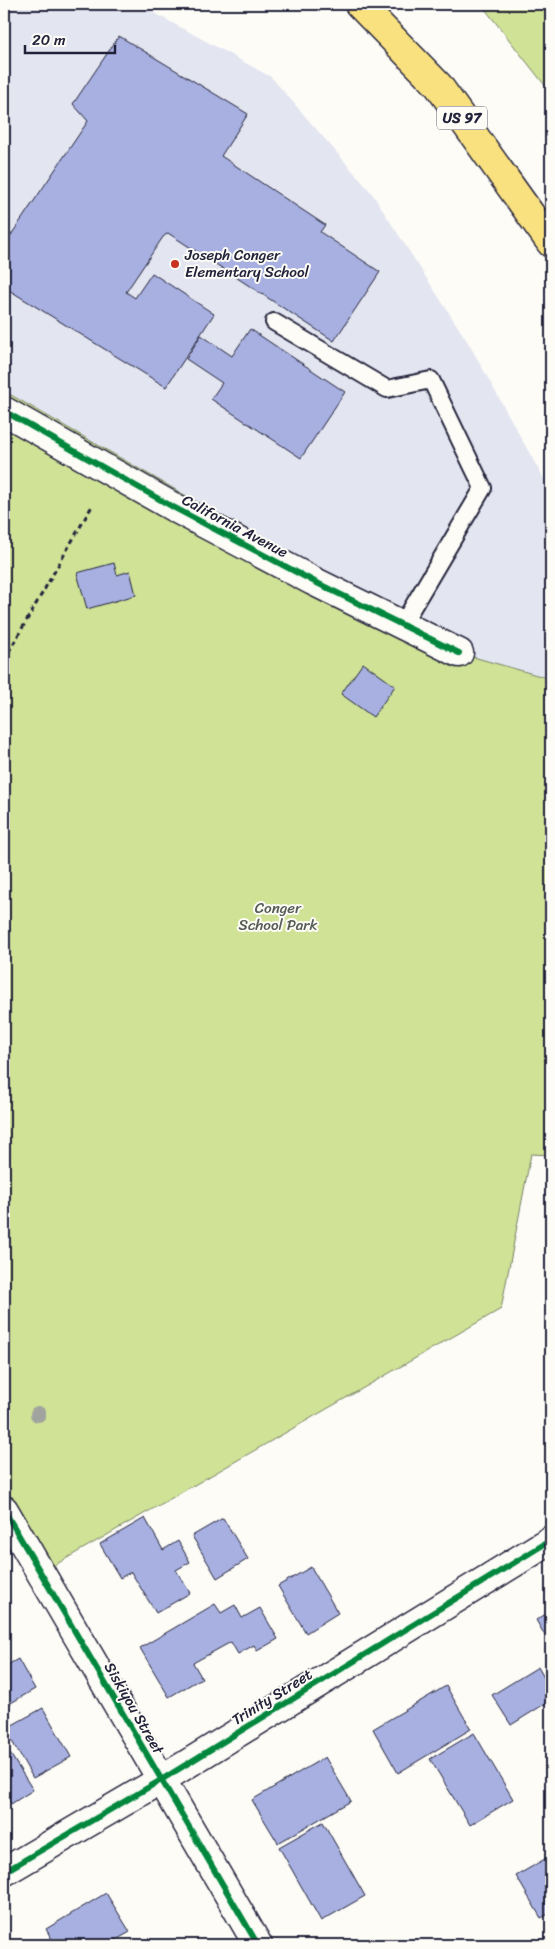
<svg xmlns="http://www.w3.org/2000/svg" width="555" height="1949" font-family="Sriracha,sans-serif">
<style>
.built{fill:#e3e5f0}
.green{fill:#cfe296;stroke:#788268}
.building{fill:#a7b0e0;stroke:#22223b}
.lines{fill:none;stroke-linecap:round;stroke-linejoin:round}
.lane-casing{stroke:#22223b;stroke-width:20}
.street-casing{stroke:#22223b;stroke-width:31}
.highway-casing{stroke:#22223b;stroke-width:31}
.path{stroke:#22223b;stroke-width:3;stroke-dasharray:5 4;stroke-linecap:butt}
.lane{stroke:#fdfcf7;stroke-width:16}
.street{stroke:#fdfcf7;stroke-width:28}
.highway{stroke:#fae180;stroke-width:28}
.cycleway-casing{stroke:#fdfcf7;stroke-width:9}
.cycleway{stroke:#00873e;stroke-width:6}
.tree{fill:#a1a49e}
.poi-dot{fill:#c8321e;stroke:#fdfcf7;stroke-width:2}
.labels{text-anchor:middle;dominant-baseline:central;stroke-width:4;stroke-linejoin:round;paint-order:stroke}
.shield{fill:#fdfcf7;stroke:#646373;stroke-width:1}
.shield-label{font-size:14px;font-weight:bold;fill:#22223b}
.poi-label{font-size:15px;fill:#22223b;stroke:#fdfcf7;text-anchor:start}
.street-label{font-size:15px;fill:#22223b;stroke:#fdfcf7}
.park-label{font-size:15px;fill:#565c56;stroke:#fdfcf7}
</style>
<rect width="100%" height="100%" fill="#fdfcf7"/>
<filter id="ink" filterUnits="userSpaceOnUse"><feTurbulence type="fractalNoise" baseFrequency=".02" numOctaves="2"/><feDisplacementMap in="SourceGraphic" scale="10" xChannelSelector="R" yChannelSelector="G"/><feConvolveMatrix kernelMatrix="1 2 1 2 8 2 1 2 1" color-interpolation-filters="sRGB"/></filter>
<g filter="url(#ink)">
<!-- built -->
<path class="built" d="M 4,4 L 138,4 L 271,77 L 371,192 L 469,344 L 551,492 L 551,1155 L 531,1154 L 501,1309 L 4,1510 Z"/>
<!-- green -->
<path class="green" d="M 481,4 L 551,4 L 551,93 Z
M 4,391 L 459,653 L 551,679 L 551,1155 L 531,1154 L 501,1309 L 41,1573 L 4,1510 Z"/>
<!-- building -->
<path class="building" d="M 119,36 L 248,114 L 221,156 L 325,225 L 320,232 L 380,272 L 334,341 L 168,233 L 163,237 L 126,292 L 135,298 L 152,273 L 214,314 L 166,387 L 4,287 L 4,235 L 9,238 L 88,121 L 73,104 Z
M 250,329 L 345,392 L 301,458 L 211,399 L 222,383 L 186,359 L 201,335 L 232,356 Z
M 114,563 L 117,575 L 130,571 L 136,595 L 87,609 L 77,573 Z
M 363,663 L 395,686 L 373,717 L 341,694 Z
M 145,1518 L 163,1550 L 178,1541 L 190,1562 L 176,1570 L 190,1593 L 156,1613 L 131,1572 L 120,1578 L 100,1544 Z
M 223,1518 L 248,1559 L 217,1578 L 192,1536 Z
M 311,1567 L 338,1613 L 306,1633 L 278,1586 Z
M 215,1604 L 221,1613 L 235,1605 L 242,1618 L 260,1608 L 278,1639 L 257,1651 L 254,1645 L 238,1654 L 231,1642 L 193,1663 L 202,1678 L 169,1697 L 140,1648 Z
M 551,1611 L 551,1646 L 536,1620 Z
M 18,1659 L 35,1689 L 4,1707 L 4,1667 Z
M 538,1667 L 551,1690 L 551,1700 L 511,1725 L 492,1695 Z
M 446,1686 L 471,1729 L 398,1773 L 373,1729 Z
M 43,1708 L 71,1757 L 33,1778 L 5,1729 Z
M 474,1733 L 513,1799 L 470,1825 L 430,1759 Z
M 9,1752 L 33,1790 L 11,1804 L 4,1792 L 4,1755 Z
M 325,1757 L 351,1801 L 278,1843 L 252,1800 Z
M 323,1822 L 365,1896 L 321,1921 L 279,1847 Z
M 550,1856 L 551,1913 L 541,1918 L 516,1876 Z
M 106,1893 L 130,1932 L 107,1945 L 55,1945 L 46,1929 Z"/>
<g class="lines">
<!-- lane casing -->
<g class="lane-casing">
<path id="lane" d="M 274,322 L 387,389 L 431,380 L 483,488 L 402,625"/>
</g>
<!-- street casing -->
<g class="street-casing">
<path id="street" d="M 4,411 L 173,507 L 313,581 L 459,653
M 4,1510 L 258,1945
M 4,1872 L 161,1780 L 551,1540"/>
</g>
<!-- highway casing -->
<g class="highway-casing">
<path id="highway" d="M 359,4 L 438,85 L 551,243"/>
</g>
<!-- path -->
<path class="path" d="M 4,660 L 92,506"/>
<!-- lane -->
<use href="#lane" class="lane"/>
<!-- street -->
<use href="#street" class="street"/>
<!-- highway -->
<use href="#highway" class="highway"/>
<!-- cycleway casing -->
<g class="cycleway-casing">
<path id="cycleway" d="M 4,411 L 173,507 L 313,581 L 459,653
M 4,1510 L 258,1945
M 4,1872 L 161,1780 L 551,1540"/>
</g>
<!-- cycleway -->
<use href="#cycleway" class="cycleway"/>
</g>
<!-- trees -->
<circle class="tree" cx="38" cy="1414" r="8"/>
</g>
<!-- markers -->
<circle class="poi-dot" cx="175" cy="264" r="5"/>
<g class="labels">
<!-- shield labels -->
<rect class="shield" x="437" y="106.5" width="50" height="23" rx="4"/>
<g class="shield-label">
<text x="462" y="118">US 97</text>
</g>
<!-- poi labels -->
<g class="poi-label">
<text x="185" y="255">Joseph Conger<tspan x="185" dy="17">Elementary School</tspan></text>
</g>
<!-- street labels -->
<g class="street-label">
<text transform="translate(235 526) rotate(28)">California Avenue</text>
<text transform="translate(272 1697) rotate(-32)">Trinity Street</text>
<text transform="translate(134 1708) rotate(60)">Siskiyou Street</text>
</g>
<!-- park labels -->
<g class="park-label">
<text x="278" y="908">Conger<tspan x="278" dy="17">School Park</tspan></text>
</g>
</g>
<!-- margin -->
<rect width="555" height="1949" fill="none" stroke="#fdfcf7" stroke-width="20"/>
<rect x="10" y="10" width="535" height="1929" fill="none" stroke="#22223b" stroke-width="2" filter="url(#ink)"/>
<!-- scale -->
<path d="M25 45v8h90v-8" fill="none" stroke="#22223b" stroke-width="2.5"/>
<text x="32" y="45" font-size="15" fill="#22223b" stroke="#fdfcf7" stroke-width="4" paint-order="stroke">20 m</text>
</svg>
